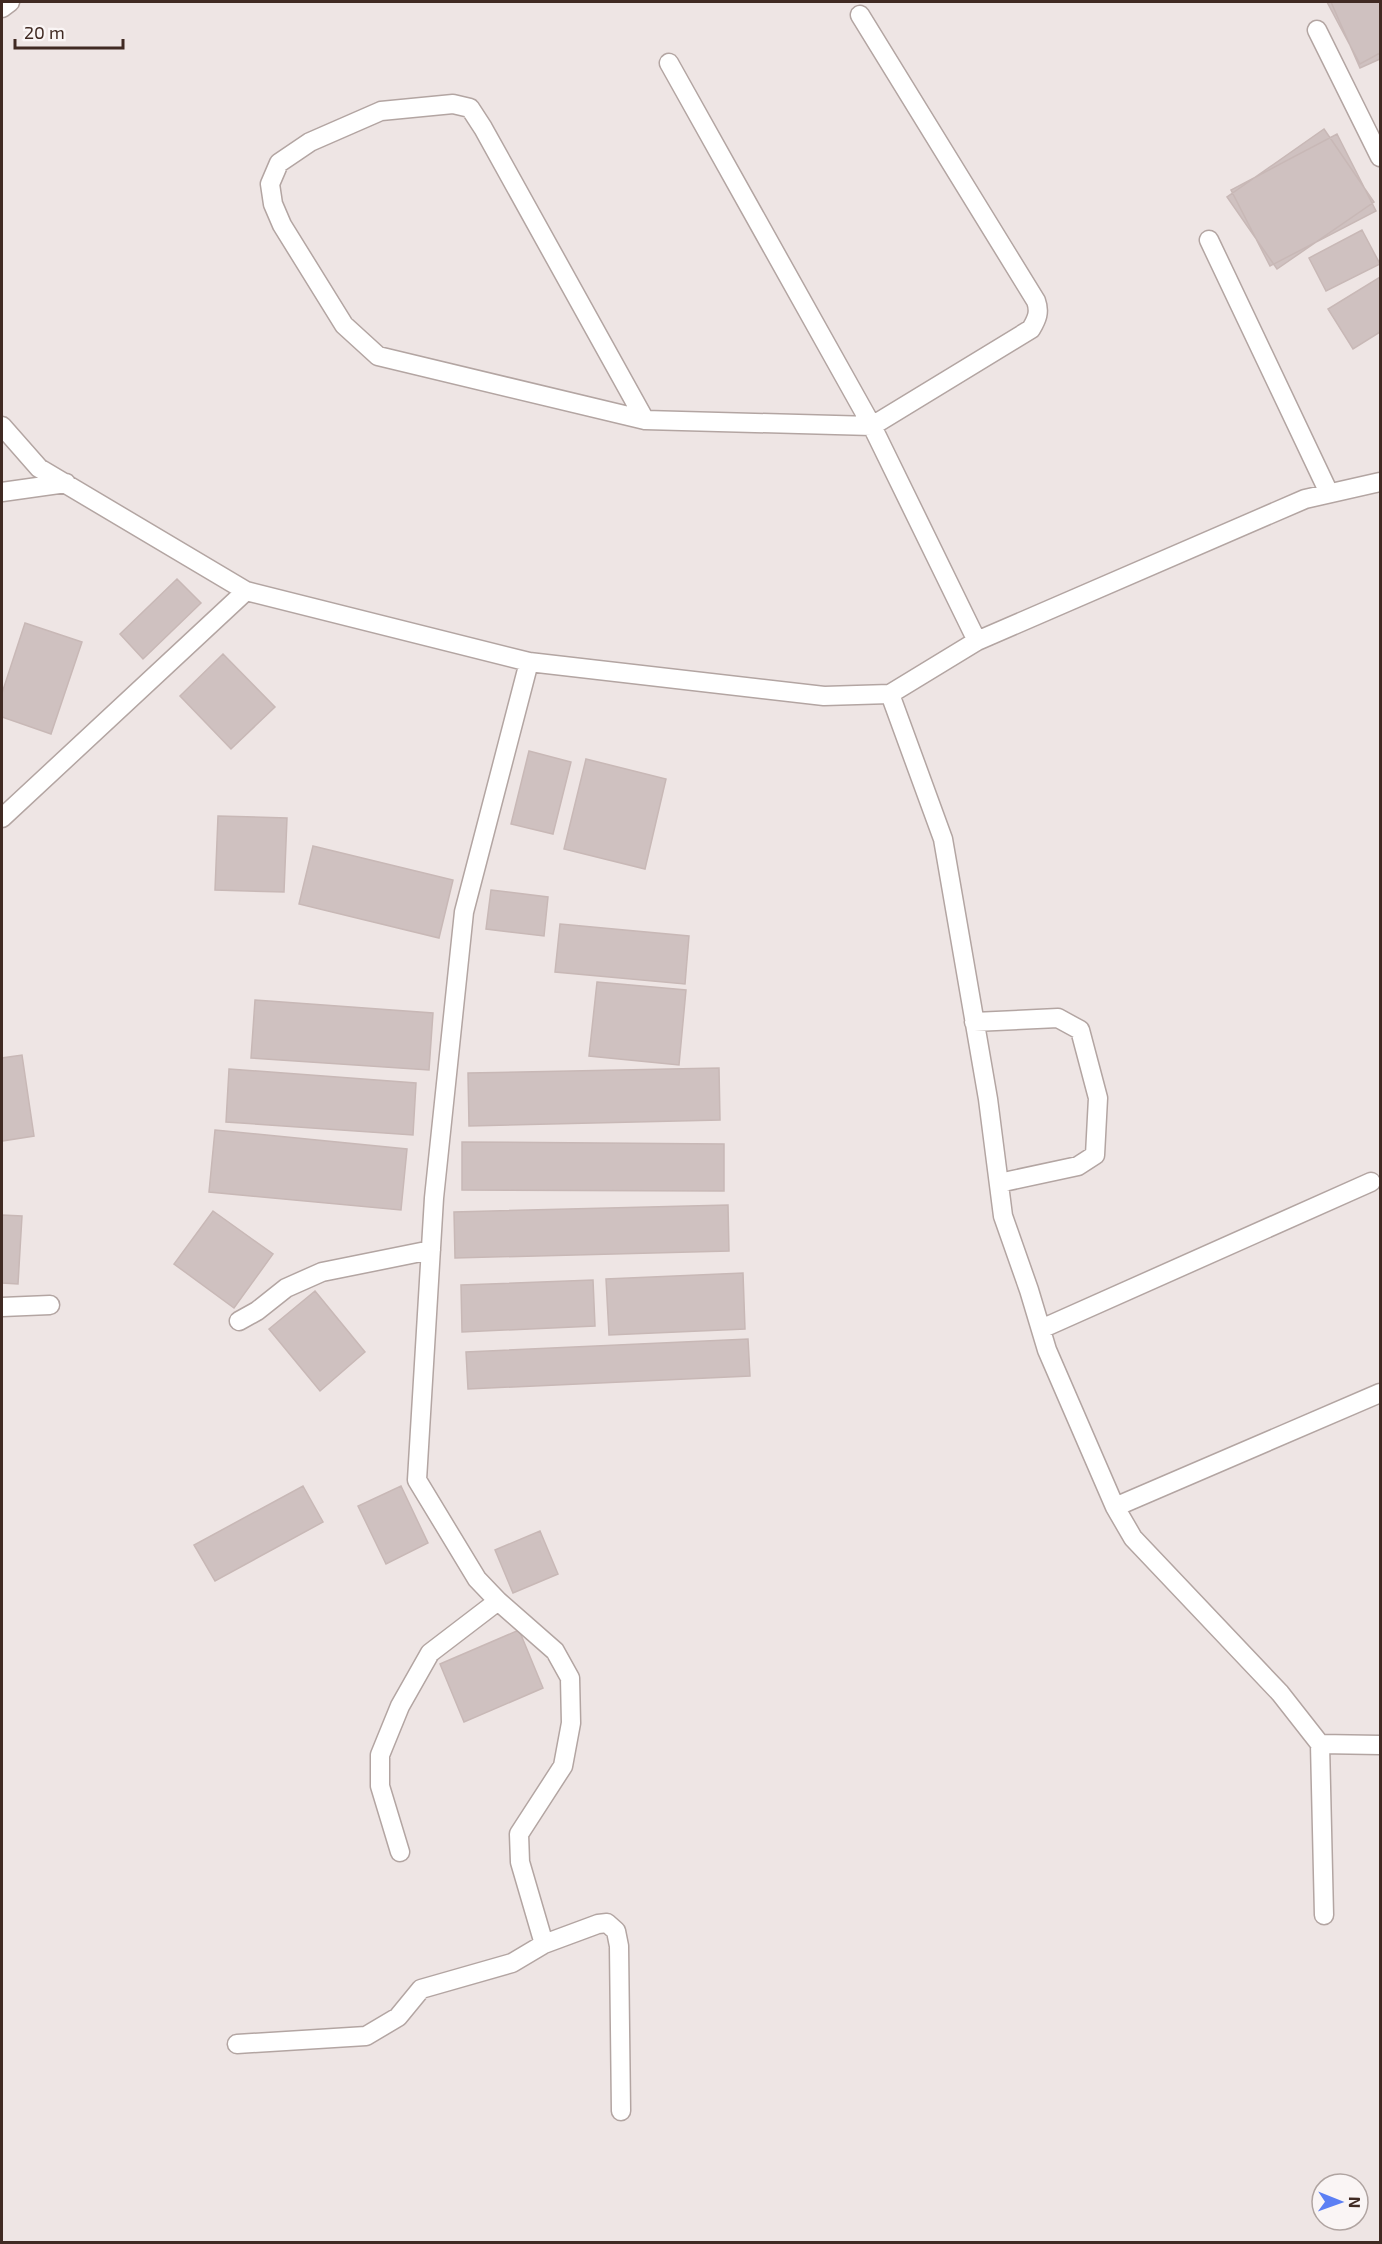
<svg xmlns="http://www.w3.org/2000/svg" width="1382" height="2244" font-family="'Exo 2',sans-serif">
<style>
.building{fill:#cfc1c0;stroke:#c8b8b6;stroke-width:1.5}
.lines{fill:none;stroke-linecap:round;stroke-linejoin:round}
.minor-casing{stroke:#b3a5a2;stroke-width:21}
.minor{stroke:#fff;stroke-width:18}
</style>
<rect width="100%" height="100%" fill="#eee5e4"/>
<!-- building -->
<path class="building" d="M 1327,2 L 1380,2 L 1380,53 L 1360,64 Z
M 1331,2 L 1380,2 L 1380,59 L 1360,68 Z
M 1324,129 L 1374,202 L 1277,269 L 1227,197 Z
M 1337,134 L 1376,211 L 1270,266 L 1231,190 Z
M 1362,230 L 1380,264 L 1326,291 L 1309,258 Z
M 1380,277 L 1380,332 L 1353,349 L 1328,309 Z
M 177,579 L 201,603 L 143,659 L 120,634 Z
M 25,623 L 82,642 L 51,734 L 2,717 L 2,693 Z
M 223,654 L 275,707 L 231,749 L 180,696 Z
M 529,751 L 571,762 L 553,834 L 511,824 Z
M 586,759 L 666,779 L 645,869 L 564,849 Z
M 218,816 L 287,818 L 284,892 L 215,890 Z
M 313,846 L 453,880 L 439,938 L 299,904 Z
M 491,890 L 548,897 L 544,936 L 486,929 Z
M 560,924 L 689,936 L 685,984 L 555,972 Z
M 597,982 L 686,990 L 679,1065 L 589,1056 Z
M 255,1000 L 433,1013 L 429,1070 L 251,1058 Z
M 22,1055 L 34,1136 L 2,1141 L 2,1058 Z
M 719,1068 L 720,1120 L 469,1126 L 468,1073 Z
M 229,1069 L 416,1083 L 413,1135 L 226,1122 Z
M 215,1130 L 407,1149 L 401,1210 L 209,1192 Z
M 462,1142 L 724,1144 L 724,1191 L 462,1190 Z
M 728,1205 L 729,1251 L 455,1258 L 454,1212 Z
M 213,1211 L 273,1254 L 234,1308 L 174,1264 Z
M 2,1215 L 22,1216 L 18,1284 L 2,1283 Z
M 743,1273 L 745,1329 L 609,1335 L 606,1279 Z
M 593,1280 L 595,1326 L 462,1332 L 461,1285 Z
M 315,1291 L 365,1352 L 320,1391 L 269,1329 Z
M 748,1339 L 750,1376 L 468,1389 L 466,1352 Z
M 303,1486 L 323,1522 L 215,1581 L 194,1545 Z
M 401,1486 L 428,1543 L 386,1564 L 358,1506 Z
M 540,1531 L 558,1574 L 513,1593 L 495,1550 Z
M 519,1630 L 543,1688 L 464,1722 L 440,1664 Z"/>
<g class="lines">
<!-- minor casing -->
<g class="minor-casing">
<path id="minor" d="M 2,8 L 10,2
M 1317,30 L 1380,157
M 669,63 L 872,426 L 977,641
M 1209,240 L 1329,493
M 645,420 L 483,128 L 470,108 L 453,104 L 381,111 L 310,142 L 279,163 L 270,184 L 273,204 L 282,225 L 344,325 L 378,356 L 645,420 L 872,426 L 1031,329 C 1037,319 1040,312 1036,301 L 860,15
M 2,426 L 39,468 L 246,591 L 529,662 L 824,696 L 890,694 L 977,641 L 1305,499 L 1380,482
M 2,492 L 66,483
M 529,662 L 464,912 L 434,1198 L 417,1480 L 477,1579 L 498,1601 L 555,1651 L 570,1678 L 571,1723 L 563,1766 L 519,1834 L 520,1862 L 544,1944 L 598,1924 L 607,1923 L 616,1931 L 619,1946 L 621,2111
M 890,694 L 943,839 L 988,1099 L 1003,1216 L 1029,1290 L 1047,1350 L 1115,1507 L 1133,1538 L 1280,1693 L 1320,1744 L 1324,1915
M 2,818 L 246,591
M 974,1022 L 1058,1018 L 1080,1030 L 1098,1098 L 1095,1155 L 1078,1166 L 999,1183
M 2,1307 L 50,1305
M 239,1321 L 257,1311 L 286,1288 L 322,1272 L 431,1250
M 1041,1329 L 1371,1182
M 1115,1507 L 1380,1393
M 1320,1744 L 1380,1745
M 400,1852 L 380,1786 L 380,1755 L 400,1706 L 430,1653 L 498,1601
M 237,2044 L 366,2036 L 398,2017 L 421,1989 L 512,1963 L 544,1944"/>
</g>
<!-- minor -->
<use href="#minor" class="minor"/>
</g>
<!-- border -->
<rect width="1382" height="2244" fill="none" stroke="#402a23" stroke-width="6"/>
<!-- north arrow -->
<g transform="translate(1340 2202) rotate(91)"><circle r="28" fill="#faf5f5" stroke="#b0a4a1" stroke-width="1.5"/>
<path d="M0-4.5L10 22L0 15L-10 22Z" fill="#5c7ff4"/>
<text y="-9" font-size="16" font-weight="bold" text-anchor="middle" fill="#402a23">N</text>
</g>
<!-- scale -->
<path d="M15 39v9h108v-9" fill="none" stroke="#402a23" stroke-width="3"/>
<text x="24" y="39" font-size="18" fill="#402a23" stroke="#faf5f5" stroke-width="4.5" paint-order="stroke">20 m</text>
</svg>
